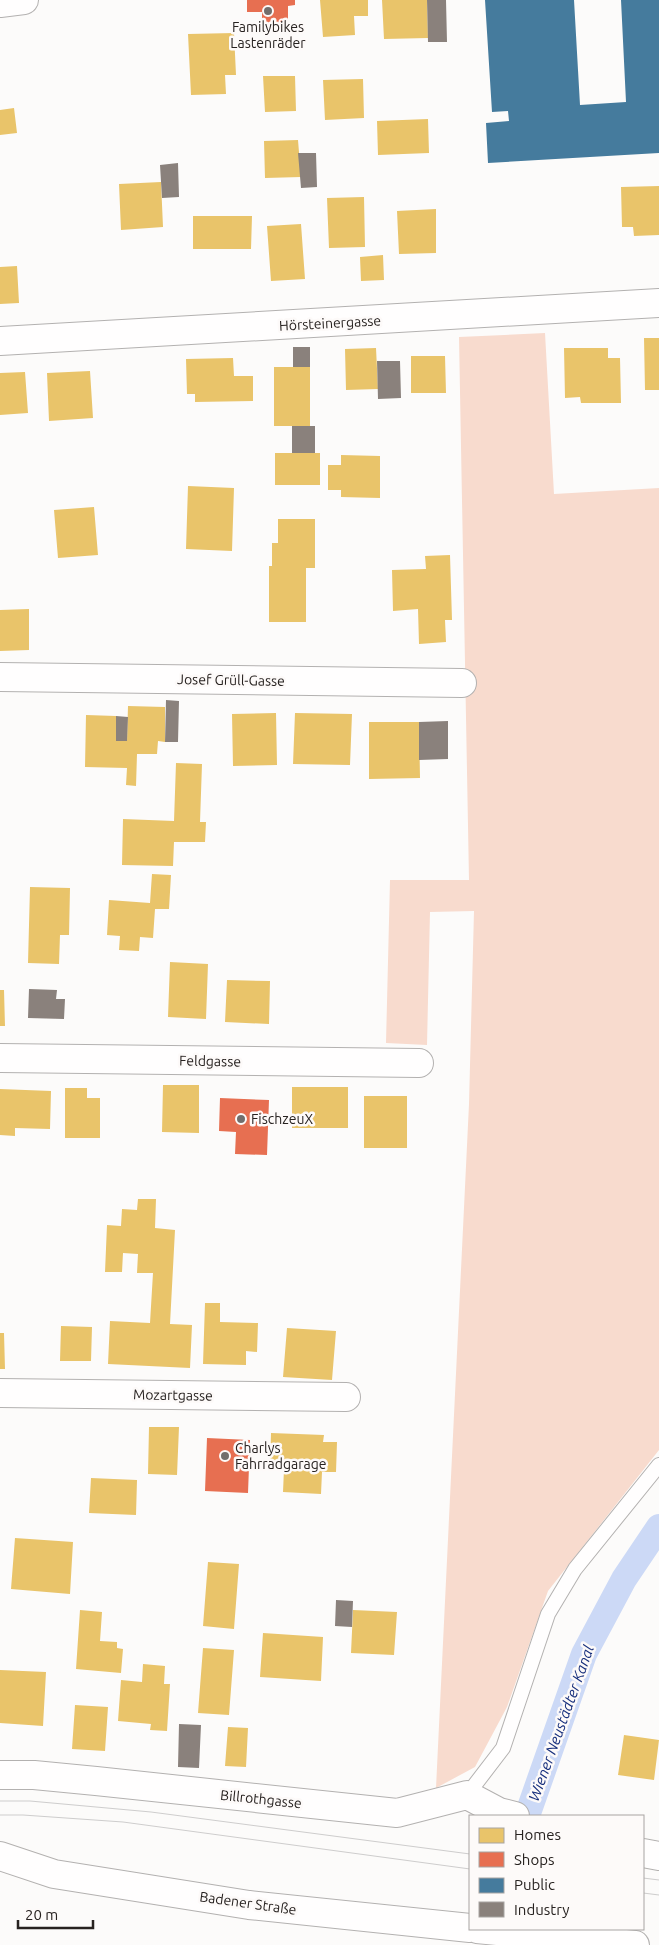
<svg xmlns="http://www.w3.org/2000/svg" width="659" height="1945" font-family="Ubuntu,sans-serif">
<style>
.green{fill:#f8dbce}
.homes{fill:#e9c46a}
.shops{fill:#e76f51}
.public{fill:#457b9d}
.industry{fill:#8a817c}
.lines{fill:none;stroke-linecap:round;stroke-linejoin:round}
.canal{stroke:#ccd9f6;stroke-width:26}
.lane-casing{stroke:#b3b1b0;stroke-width:16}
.street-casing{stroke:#b3b1b0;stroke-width:30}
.secondary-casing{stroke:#b3b1b0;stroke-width:30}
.lane{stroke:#fffefe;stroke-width:14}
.street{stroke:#fffefe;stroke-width:28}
.secondary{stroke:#fffefe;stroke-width:28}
.tram{stroke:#cecdcd;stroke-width:1}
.poi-dot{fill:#726e6c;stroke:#fdfaf9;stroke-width:2}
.labels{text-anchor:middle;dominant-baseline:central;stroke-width:5;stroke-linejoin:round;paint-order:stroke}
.poi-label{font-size:14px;fill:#272220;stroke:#fdfaf9;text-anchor:start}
.street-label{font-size:14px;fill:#272220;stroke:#fdfaf9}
.water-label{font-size:15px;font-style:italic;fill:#18307d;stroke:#fdfaf9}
</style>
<rect width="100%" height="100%" fill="#fcfbfa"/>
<!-- green -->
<path class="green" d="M 545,333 L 554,494 L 659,488 L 659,1450 L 548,1591 L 507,1707 L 475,1767 L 436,1788 L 469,1104 L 474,911 L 430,912 L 427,1045 L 386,1043 L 390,880 L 469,880 L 459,337 Z"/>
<!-- homes -->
<path class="homes" d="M 320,0 L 368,0 L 368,16 L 354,16 L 355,35 L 323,37 Z
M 382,0 L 427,0 L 428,38 L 384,39 Z
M 234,33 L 236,75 L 225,75 L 226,94 L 191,95 L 188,34 Z
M 263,76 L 295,76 L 296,111 L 265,112 Z
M 363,79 L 364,118 L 325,120 L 323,80 Z
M 14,108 L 17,133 L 0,135 L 0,110 Z
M 428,119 L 429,153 L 378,155 L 377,121 Z
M 298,140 L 301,177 L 265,178 L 264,141 Z
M 161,182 L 163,227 L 121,230 L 119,184 Z
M 659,186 L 659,235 L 634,236 L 633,227 L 622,227 L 621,187 Z
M 364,197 L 365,247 L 329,248 L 327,198 Z
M 436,209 L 436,253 L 399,254 L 397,211 Z
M 193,216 L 252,216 L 251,249 L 193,249 Z
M 301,224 L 305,279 L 271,281 L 267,226 Z
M 383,255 L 384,280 L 361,281 L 360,257 Z
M 17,266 L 19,303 L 0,304 L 0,267 Z
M 644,338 L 659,338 L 659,390 L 645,390 Z
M 376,348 L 378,389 L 346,390 L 345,349 Z
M 564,348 L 608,348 L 608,358 L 620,358 L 621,403 L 581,403 L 580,397 L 565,398 Z
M 411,356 L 445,356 L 446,393 L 411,393 Z
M 233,358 L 234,376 L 253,376 L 253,401 L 195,402 L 195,394 L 187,394 L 186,359 Z
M 274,367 L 310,367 L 310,426 L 274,426 Z
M 90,371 L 93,418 L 49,421 L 47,373 Z
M 25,372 L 28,413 L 0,415 L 0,373 Z
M 275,453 L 320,453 L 320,485 L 275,485 Z
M 341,455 L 380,456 L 380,498 L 341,497 L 341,490 L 328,490 L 328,465 L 341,465 Z
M 188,486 L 234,488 L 232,551 L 186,549 Z
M 94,507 L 98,555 L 58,558 L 54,510 Z
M 278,519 L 315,519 L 315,568 L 306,568 L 306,622 L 269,622 L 269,566 L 272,566 L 272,543 L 278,543 Z
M 450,555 L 452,620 L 445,620 L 446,642 L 419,644 L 418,609 L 393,611 L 392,570 L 426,569 L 425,556 Z
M 29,609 L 29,650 L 0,651 L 0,610 Z
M 128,706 L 165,707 L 165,742 L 158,741 L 157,754 L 137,754 L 136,786 L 126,785 L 127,768 L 85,767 L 86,715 L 116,716 L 116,741 L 127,741 Z
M 276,713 L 277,765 L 233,766 L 232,714 Z
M 295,713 L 352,714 L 350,765 L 293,764 Z
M 369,722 L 419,722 L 420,778 L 369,779 Z
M 176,763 L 202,764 L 200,822 L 206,822 L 205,842 L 174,842 L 173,866 L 122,865 L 123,819 L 174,821 Z
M 152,874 L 171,875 L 169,909 L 155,909 L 153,938 L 140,937 L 139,951 L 119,950 L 120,936 L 107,935 L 109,900 L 150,903 Z
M 30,887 L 70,888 L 69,935 L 60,935 L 59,964 L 28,963 Z
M 170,962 L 208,964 L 206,1019 L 168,1017 Z
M 227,980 L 270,981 L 269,1024 L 225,1022 Z
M 0,990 L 4,990 L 5,1026 L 0,1026 Z
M 163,1085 L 199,1085 L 199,1133 L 162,1132 Z
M 292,1087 L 348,1087 L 348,1128 L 292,1128 Z
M 65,1088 L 87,1088 L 87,1098 L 100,1098 L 100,1138 L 65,1138 Z
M 0,1089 L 51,1091 L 50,1129 L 15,1128 L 15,1136 L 0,1135 Z
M 364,1096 L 407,1096 L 407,1148 L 364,1148 Z
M 138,1199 L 156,1199 L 155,1228 L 175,1230 L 170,1324 L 192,1325 L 190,1368 L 108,1364 L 110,1321 L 150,1323 L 153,1273 L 137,1273 L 138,1254 L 123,1253 L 122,1272 L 105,1272 L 107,1225 L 121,1226 L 122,1209 L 137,1210 Z
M 205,1303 L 220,1303 L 220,1322 L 258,1323 L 257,1352 L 246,1351 L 246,1365 L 203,1364 Z
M 61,1326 L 92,1327 L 91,1361 L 60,1361 Z
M 287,1328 L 336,1331 L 332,1380 L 283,1377 Z
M 0,1333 L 4,1333 L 5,1369 L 0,1369 Z
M 149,1427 L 179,1427 L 177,1475 L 148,1474 Z
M 271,1433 L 324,1435 L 323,1442 L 337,1442 L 336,1472 L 322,1472 L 321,1494 L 283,1492 L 284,1469 L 270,1469 Z
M 91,1478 L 137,1480 L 136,1515 L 89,1513 Z
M 15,1538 L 73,1542 L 70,1594 L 11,1589 Z
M 208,1562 L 239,1564 L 234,1629 L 203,1626 Z
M 80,1610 L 102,1612 L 100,1641 L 117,1642 L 117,1648 L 123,1649 L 121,1673 L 76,1669 Z
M 353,1610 L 397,1612 L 394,1655 L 351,1653 Z
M 263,1633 L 323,1637 L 321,1681 L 260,1677 Z
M 203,1648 L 234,1650 L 229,1715 L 198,1713 Z
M 143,1664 L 165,1666 L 164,1684 L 170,1684 L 167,1731 L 150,1730 L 151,1724 L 118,1721 L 121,1680 L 142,1682 Z
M 0,1670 L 46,1672 L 43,1726 L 0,1723 Z
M 75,1705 L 108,1707 L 105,1751 L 72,1749 Z
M 228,1727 L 248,1728 L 246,1767 L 225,1766 Z
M 624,1735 L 659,1740 L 654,1780 L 618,1775 Z"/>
<!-- shops -->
<path class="shops" d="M 247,0 L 295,0 L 295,5 L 288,6 L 288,28 L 262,29 L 262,12 L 247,12 Z
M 220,1098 L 269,1100 L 267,1155 L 235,1154 L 236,1132 L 219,1131 Z
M 207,1438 L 250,1440 L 248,1493 L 205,1491 Z"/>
<!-- public -->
<path class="public" d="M 485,0 L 574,0 L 580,105 L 626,102 L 621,0 L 659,0 L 659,153 L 488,163 L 486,123 L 509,121 L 508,111 L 492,112 Z"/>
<!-- industry -->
<path class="industry" d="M 427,0 L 446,0 L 447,42 L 428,42 Z
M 298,153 L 316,153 L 317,187 L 301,188 Z
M 178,163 L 179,197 L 162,198 L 160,165 Z
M 293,347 L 310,347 L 310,367 L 293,367 Z
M 377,361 L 400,361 L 401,398 L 378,399 Z
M 292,426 L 315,426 L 315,453 L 292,453 Z
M 166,700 L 179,701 L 178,742 L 165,742 Z
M 116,716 L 128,717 L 127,741 L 116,741 Z
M 448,721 L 448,759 L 419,760 L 419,722 Z
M 29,989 L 57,990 L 56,999 L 65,999 L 64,1019 L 28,1018 Z
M 336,1600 L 353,1601 L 352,1627 L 335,1626 Z
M 179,1724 L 201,1725 L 199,1768 L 178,1767 Z"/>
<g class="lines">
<!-- canal -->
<path class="canal" d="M 527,1816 L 584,1654 L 624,1579 L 659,1527"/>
<!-- lane casing -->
<g class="lane-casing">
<path id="lane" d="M 467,1795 L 503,1748 L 548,1614 L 575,1569 L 659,1465"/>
</g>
<!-- street casing -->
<g class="street-casing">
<path id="street" d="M 0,3 L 24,0
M 0,341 L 659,303
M 0,677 L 462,683
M 0,1058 L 419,1063
M 0,1393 L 346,1397
M 0,1775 L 34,1775 L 96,1781 L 397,1813 L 467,1795 L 499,1812 L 515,1816
M 643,1853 L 659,1856"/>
</g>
<!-- secondary casing -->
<g class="secondary-casing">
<path id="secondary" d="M 0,1856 L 54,1874 L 249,1905 L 470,1928
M 477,1929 L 635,1945"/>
</g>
<!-- lane -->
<use href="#lane" class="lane"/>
<!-- street -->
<use href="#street" class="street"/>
<!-- secondary -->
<use href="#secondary" class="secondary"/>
<!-- tram -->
<path class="tram" d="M 0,1801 L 30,1801 L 151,1812 L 470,1854
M 0,1815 L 23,1815 L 123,1822 L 470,1869
M 643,1878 L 659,1880
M 643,1893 L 659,1895"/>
</g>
<!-- markers -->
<g class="poi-dot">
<circle cx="268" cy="11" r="5"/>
<circle cx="241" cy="1119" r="5"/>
<circle cx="225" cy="1456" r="5"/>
</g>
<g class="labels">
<!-- poi labels -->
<g class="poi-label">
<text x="268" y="27" text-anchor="middle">Familybikes<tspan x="268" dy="16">Lastenräder</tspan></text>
<text x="251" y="1119">FischzeuX</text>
<text x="235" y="1448">Charlys<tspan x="235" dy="16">Fahrradgarage</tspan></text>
</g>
<!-- street labels -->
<g class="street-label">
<text transform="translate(330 323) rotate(-3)">Hörsteinergasse</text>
<text transform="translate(231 680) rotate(1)">Josef Grüll-Gasse</text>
<text transform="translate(210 1061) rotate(1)">Feldgasse</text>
<text transform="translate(173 1395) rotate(1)">Mozartgasse</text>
<text transform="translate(261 1799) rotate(6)">Billrothgasse</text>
<text transform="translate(248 1903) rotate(8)">Badener Straße</text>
</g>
<!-- water labels -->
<g class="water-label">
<text transform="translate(561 1723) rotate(-70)">Wiener Neustädter Kanal</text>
</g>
</g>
<!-- legend -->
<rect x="469" y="1815" width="175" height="115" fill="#fdfaf9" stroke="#a7a4a2"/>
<rect x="479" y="1828" width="25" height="15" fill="#e9c46a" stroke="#a7a4a2"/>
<text x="514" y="1840" font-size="15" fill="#272220">Homes</text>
<rect x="479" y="1852" width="25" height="15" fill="#e76f51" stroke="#a7a4a2"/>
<text x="514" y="1865" font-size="15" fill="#272220">Shops</text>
<rect x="479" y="1878" width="25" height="15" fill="#457b9d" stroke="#a7a4a2"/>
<text x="514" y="1890" font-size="15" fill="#272220">Public</text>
<rect x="479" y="1902" width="25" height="15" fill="#8a817c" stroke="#a7a4a2"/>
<text x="514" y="1915" font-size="15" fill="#272220">Industry</text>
<!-- scale -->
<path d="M18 1920v8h75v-8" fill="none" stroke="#272220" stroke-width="2.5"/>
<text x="25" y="1920" font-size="15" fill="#272220" stroke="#fdfaf9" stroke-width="4" paint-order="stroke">20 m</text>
</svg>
